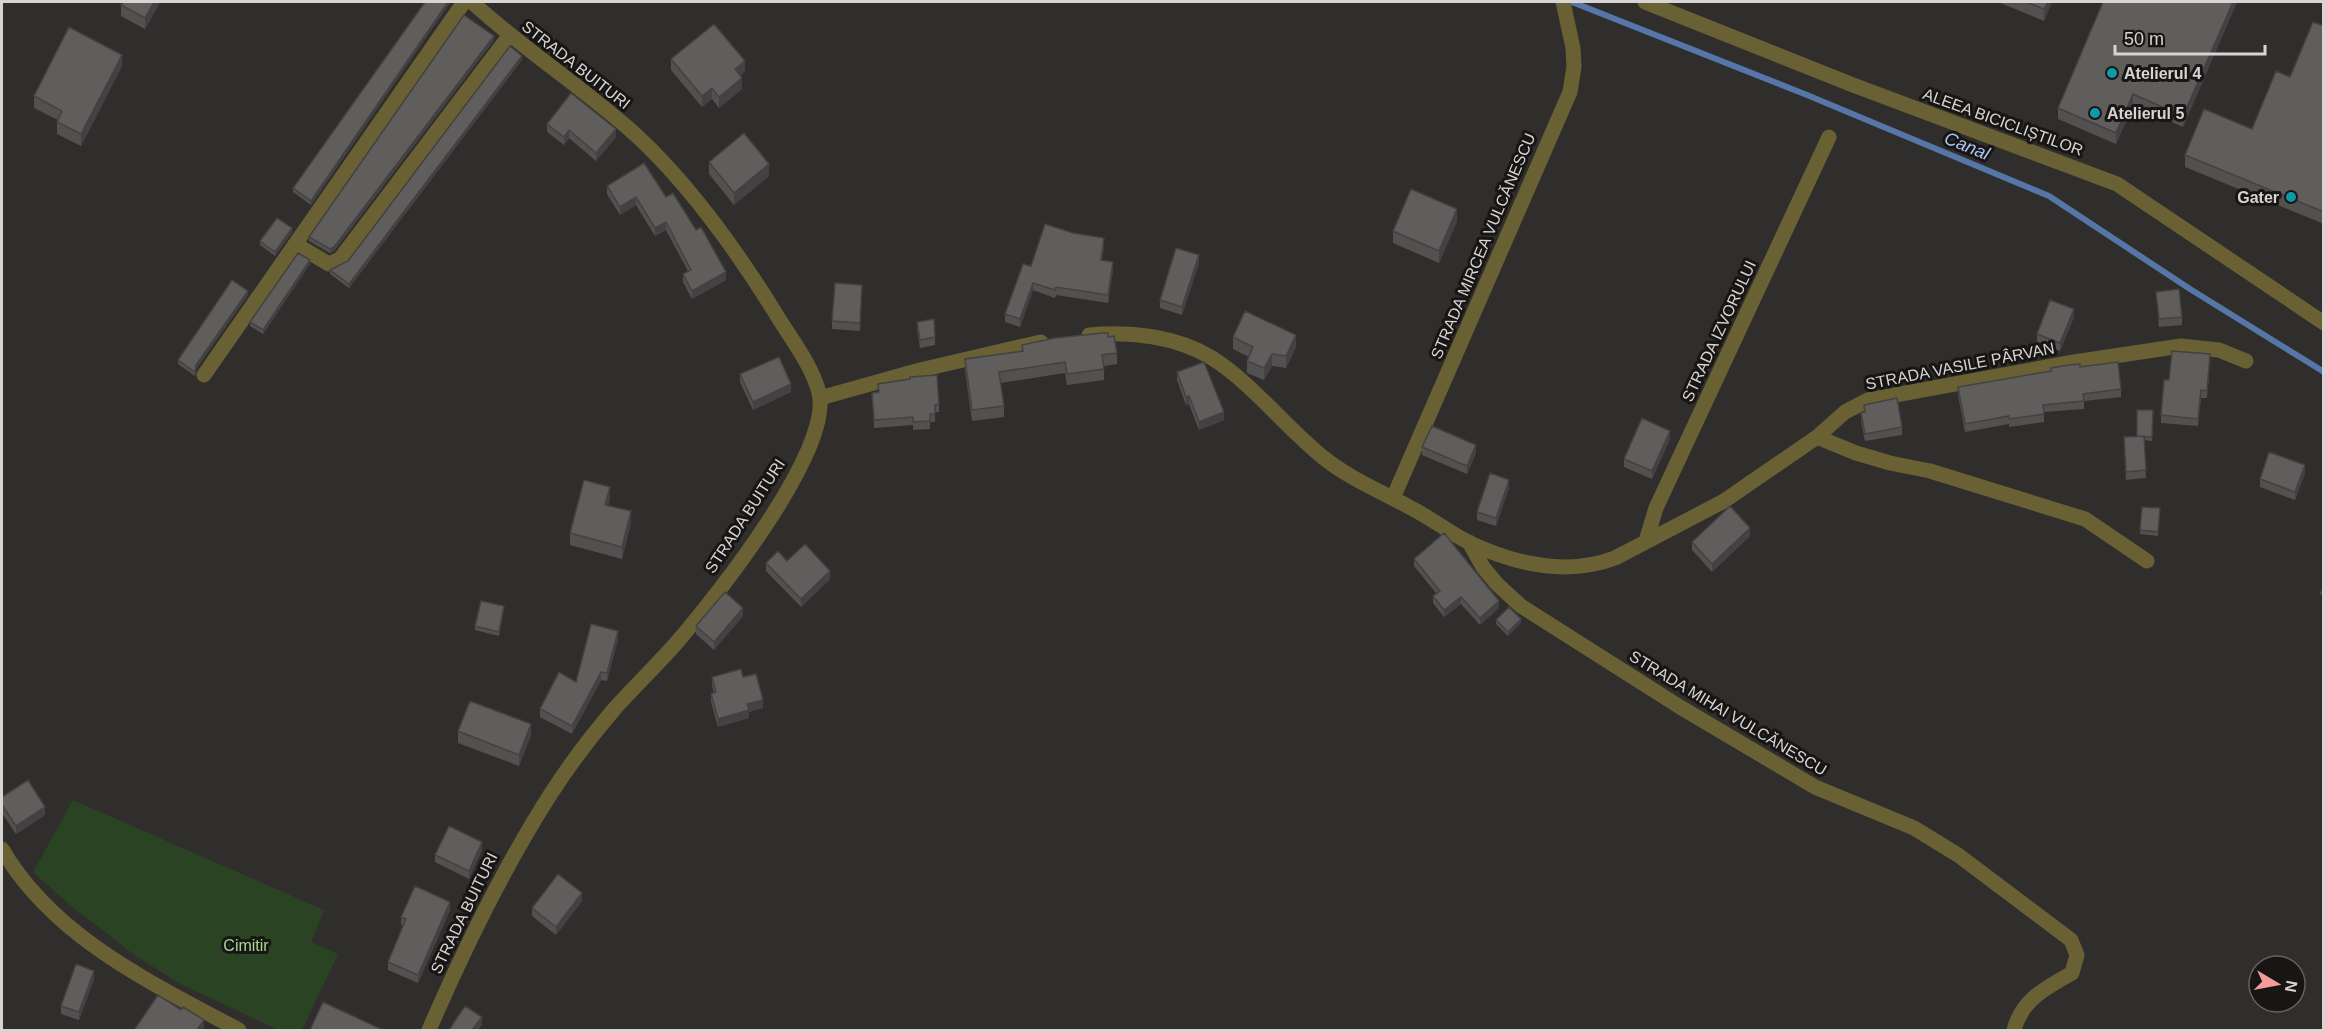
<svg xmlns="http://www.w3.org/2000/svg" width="2325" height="1032" font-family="Helvetica,sans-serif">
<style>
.green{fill:#2a4322}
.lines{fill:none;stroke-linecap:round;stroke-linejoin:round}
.stream{stroke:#5676a8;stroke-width:6}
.minor{stroke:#696033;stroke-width:15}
.wall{fill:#535050}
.shaded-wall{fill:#434141}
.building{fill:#605d5d;stroke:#434141;stroke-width:1.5}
.culture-dot{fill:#0f9aa8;stroke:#171615;stroke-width:2}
.labels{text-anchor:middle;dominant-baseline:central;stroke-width:6;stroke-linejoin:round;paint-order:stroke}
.street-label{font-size:16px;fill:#d6d5d3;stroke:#171615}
.poi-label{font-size:16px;font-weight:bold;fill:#d6d5d3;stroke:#171615;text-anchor:start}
.park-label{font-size:16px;fill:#a2d98f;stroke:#171615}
.water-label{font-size:18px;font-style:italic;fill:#aac7f3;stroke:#171615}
</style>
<rect width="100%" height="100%" fill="#302e2c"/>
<!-- green -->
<path class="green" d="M 73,800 L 324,910 L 311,942 L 338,954 L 302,1030 L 278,1030 L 181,984 L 137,957 L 70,905 L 33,872 Z"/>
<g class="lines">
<!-- stream -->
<path class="stream" d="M 1572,2 L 1807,95 L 2049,196 L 2190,289 L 2324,372"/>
<!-- minor -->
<path class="minor" d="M 1645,2 L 1853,85 L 2117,184 L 2324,323
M 295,244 L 329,264 L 340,259 L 509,36
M 1089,335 C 1130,331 1176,336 1212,358 C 1252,383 1286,428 1324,458 C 1350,479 1382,492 1411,508 C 1431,518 1450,533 1470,543 C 1515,564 1567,576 1615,558 L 1724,501 L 1817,437 L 1845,412 L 1868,400 L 2074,362 L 2181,346 L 2219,350 L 2246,361
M 204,375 L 464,2
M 820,398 L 920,370 L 1041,342
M 1817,437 L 1856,453 L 1890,463 L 1930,471 L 2085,519 L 2147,561
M 1393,498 L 1570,92 L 1574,67 L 1573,48 L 1563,2
M 1646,541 L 1656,508 L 1829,137
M 1469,542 L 1483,567 L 1497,584 L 1521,606 L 1680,707 L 1815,787 L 1914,828 L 1958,855 L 2071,940 L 2077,955 L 2072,973 C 2046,988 2022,999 2014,1030
M 2,849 C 54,938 152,983 239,1030
M 429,1030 C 464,949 502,870 550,795 C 570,764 592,735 616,707 C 636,685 658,664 678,641 C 716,597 833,450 819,393 C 812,365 791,339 776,314 C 737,251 692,187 637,136 C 584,88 524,50 472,2"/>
</g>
<!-- wall -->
<path class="wall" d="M 160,2 L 145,29 L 121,16 L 121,5 Z
M 450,2 L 311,205 L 293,192 L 293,188 Z
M 1998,2 L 2052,2 L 2044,21 Z
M 2237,2 L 2183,127 L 2133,105 L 2116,144 L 2058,119 L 2058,108 Z
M 2324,26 L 2324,224 L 2185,167 L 2185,155 L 2252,129 L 2290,77 Z
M 494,40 L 334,251 L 330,253 L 309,241 L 309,237 Z
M 671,59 L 745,71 L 740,76 L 742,89 L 719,108 L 712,99 L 702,107 L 671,70 Z
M 522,60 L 349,288 L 330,274 L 330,270 L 348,261 Z
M 122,66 L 81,146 L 57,134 L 57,122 L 58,120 L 34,108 L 34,96 Z
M 547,124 L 616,137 L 596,161 L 569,138 L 564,145 L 547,132 Z
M 709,162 L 769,176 L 734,205 L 709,174 Z
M 607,186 L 666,197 L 726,280 L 692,299 L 683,282 L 683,274 L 688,271 L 666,230 L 655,236 L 636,205 L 620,215 L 607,194 Z
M 1457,221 L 1439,263 L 1393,243 L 1393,231 Z
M 292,232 L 275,256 L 260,245 L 260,241 Z
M 1104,246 L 1102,260 L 1113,270 L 1108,303 L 1056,295 L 1055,298 L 1033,290 L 1020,327 L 1005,322 L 1005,314 L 1031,266 Z
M 1199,263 L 1182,315 L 1160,308 L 1160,300 Z
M 310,264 L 263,334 L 250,326 L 250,322 Z
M 2156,292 L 2182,317 L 2182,325 L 2159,327 Z
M 862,293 L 860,331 L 832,329 L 832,321 Z
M 248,295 L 196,369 L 195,376 L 178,364 L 178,360 Z
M 2074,317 L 2060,351 L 2037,342 L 2037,334 Z
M 917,322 L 935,337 L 935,345 L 920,348 L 917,330 Z
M 1108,337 L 1117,353 L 1117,364 L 1104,366 L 1104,380 L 1067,385 L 1065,373 L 1001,383 L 1004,406 L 1004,417 L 972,421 L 965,370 L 965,359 L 1022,351 L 1022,345 Z
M 1233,337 L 1296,347 L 1286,368 L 1272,366 L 1264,380 L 1247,373 L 1247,361 L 1249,357 L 1233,349 Z
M 2210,362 L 2207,398 L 2201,398 L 2198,426 L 2161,423 L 2161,415 L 2169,380 Z
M 2080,367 L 2121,389 L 2121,397 L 2084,401 L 2084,409 L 2044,412 L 2044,422 L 2009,427 L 2009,424 L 1965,432 L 1958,395 L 1958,387 Z
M 1177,372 L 1224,420 L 1199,430 L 1189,404 L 1186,405 L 1177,380 Z
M 740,374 L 791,392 L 753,410 L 740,382 Z
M 878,384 L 939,404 L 939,412 L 935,412 L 935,422 L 930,422 L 930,429 L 913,430 L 913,425 L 874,428 L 872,393 L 878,392 Z
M 1864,405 L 1902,427 L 1902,435 L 1865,441 L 1861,421 L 1861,413 L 1864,413 Z
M 2153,410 L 2152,441 L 2144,440 L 2146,478 L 2126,480 L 2124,445 L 2137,437 Z
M 1670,439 L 1652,479 L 1624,467 L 1624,459 Z
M 1422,447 L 1476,453 L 1467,474 L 1422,455 Z
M 2305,473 L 2295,500 L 2260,487 L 2260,479 Z
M 1509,488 L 1496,526 L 1477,520 L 1477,512 Z
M 610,499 L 608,505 L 631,523 L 622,559 L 570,545 L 570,533 Z
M 2142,507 L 2160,508 L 2158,536 L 2140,534 Z
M 1750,536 L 1712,572 L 1692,550 L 1692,542 Z
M 1414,559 L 1499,608 L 1480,625 L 1461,604 L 1444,617 L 1433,603 L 1433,596 L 1436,593 L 1414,566 Z
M 787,561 L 830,579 L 801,607 L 766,571 L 766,563 Z
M 504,610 L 499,636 L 475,630 L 475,626 Z
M 743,616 L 714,650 L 696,634 L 696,626 Z
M 1496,620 L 1521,623 L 1508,636 L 1496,624 Z
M 618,639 L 607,681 L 601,680 L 572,734 L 540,717 L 540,709 L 576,682 Z
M 712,677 L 743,677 L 763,708 L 749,712 L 749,718 L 718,727 L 711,702 L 711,694 L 714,693 L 712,685 Z
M 458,731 L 531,735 L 519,766 L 458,743 Z
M 2,797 L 45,815 L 16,834 L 2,813 Z
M 482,850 L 469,879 L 435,862 L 435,855 Z
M 582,901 L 556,935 L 532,916 L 532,908 Z
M 450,910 L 418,983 L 388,970 L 388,962 L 404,926 L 401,925 L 401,917 Z
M 94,979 L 79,1020 L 61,1014 L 61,1006 Z"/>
<!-- shaded-wall -->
<path class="shaded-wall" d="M 154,2 L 160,2 L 145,29 L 145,18 Z
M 448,2 L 450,2 L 450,3 L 311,205 L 311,201 Z
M 2048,2 L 2052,2 L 2044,21 L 2044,9 Z
M 2233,2 L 2237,2 L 2183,127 L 2183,116 Z
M 494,36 L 494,40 L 334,251 L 330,253 L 330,249 Z
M 122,55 L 122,66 L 81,146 L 81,134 Z
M 522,56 L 522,60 L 349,288 L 349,284 Z
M 745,61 L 745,71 L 735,80 L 735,69 Z
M 742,78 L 742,89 L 719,108 L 719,97 Z
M 712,88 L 712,99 L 702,107 L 702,96 Z
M 2133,94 L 2133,105 L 2116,144 L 2116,133 Z
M 616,129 L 616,137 L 596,161 L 596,153 Z
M 569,130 L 569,138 L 564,145 L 564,137 Z
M 769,164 L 769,176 L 734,205 L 734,193 Z
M 636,197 L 636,205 L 620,215 L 620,207 Z
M 1457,209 L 1457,221 L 1439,263 L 1439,251 Z
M 666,222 L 666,230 L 655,236 L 655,228 Z
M 292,228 L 292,232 L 275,256 L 275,252 Z
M 1199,255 L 1199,263 L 1182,315 L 1182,307 Z
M 310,260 L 310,264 L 263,334 L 263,330 Z
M 1113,262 L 1113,270 L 1108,303 L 1108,295 Z
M 726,272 L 726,280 L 692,299 L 692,291 Z
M 1033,283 L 1033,290 L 1020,327 L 1020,319 Z
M 248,291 L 248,295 L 196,369 L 195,376 L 196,365 Z
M 2074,309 L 2074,317 L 2060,351 L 2060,343 Z
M 1296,335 L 1296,347 L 1286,368 L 1286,356 Z
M 1272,354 L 1272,366 L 1264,380 L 1264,368 Z
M 791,384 L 791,392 L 753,410 L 753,402 Z
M 1189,396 L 1189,404 L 1186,405 L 1186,397 Z
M 1224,412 L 1224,420 L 1199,430 L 1199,422 Z
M 1670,431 L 1670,439 L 1652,479 L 1652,471 Z
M 1476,445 L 1476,453 L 1467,474 L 1467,466 Z
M 2305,465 L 2305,473 L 2295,500 L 2295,492 Z
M 1509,480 L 1509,488 L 1496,526 L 1496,518 Z
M 610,487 L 610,499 L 605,516 L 605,505 Z
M 631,511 L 631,523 L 622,559 L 622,547 Z
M 1750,528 L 1750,536 L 1712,572 L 1712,564 Z
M 830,571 L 830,579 L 801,607 L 801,599 Z
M 1461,597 L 1461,604 L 1444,617 L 1444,610 Z
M 1499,601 L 1499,608 L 1480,625 L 1480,618 Z
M 743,608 L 743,616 L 714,650 L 714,642 Z
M 1521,619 L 1521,623 L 1508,636 L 1508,632 Z
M 618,631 L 618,639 L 607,681 L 607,673 Z
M 601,672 L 601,680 L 572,734 L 572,726 Z
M 763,700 L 763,708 L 749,712 L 749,718 L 718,727 L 718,719 L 747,704 Z
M 531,724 L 531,735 L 519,766 L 519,755 Z
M 45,807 L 45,815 L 16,834 L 16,826 Z
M 482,842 L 482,850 L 469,879 L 469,871 Z
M 582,893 L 582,901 L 556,935 L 556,927 Z
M 450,902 L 450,910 L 418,983 L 418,975 Z
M 94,971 L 94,979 L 79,1020 L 79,1012 Z
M 482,1017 L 482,1025 L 478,1030 L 472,1030 Z
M 204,1020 L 204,1028 L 202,1030 L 197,1030 Z"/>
<!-- building -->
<path class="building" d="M 123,2 L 154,2 L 145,18 L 121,5 Z
M 425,2 L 448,2 L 311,201 L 293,188 Z
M 2026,2 L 2048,2 L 2044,9 Z
M 2103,2 L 2233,2 L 2183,116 L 2133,94 L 2116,133 L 2058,108 Z
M 464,15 L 494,36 L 334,247 L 330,249 L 309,237 Z
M 2313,22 L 2324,26 L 2324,212 L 2185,155 L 2204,109 L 2252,129 L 2276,71 L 2290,77 Z
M 714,24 L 745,61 L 735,69 L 742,78 L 719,97 L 712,88 L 702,96 L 671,59 Z
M 69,27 L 122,55 L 81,134 L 57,122 L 62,111 L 34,96 Z
M 510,46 L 522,56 L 349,284 L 330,270 L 348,261 Z
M 571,93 L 616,129 L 596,153 L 569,130 L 564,137 L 547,124 Z
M 744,133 L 769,164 L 734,193 L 709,162 Z
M 644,163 L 666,197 L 673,193 L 696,230 L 701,227 L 726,272 L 692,291 L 683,274 L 691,270 L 666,222 L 655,228 L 636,197 L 620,207 L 607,186 Z
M 1411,189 L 1457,209 L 1439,251 L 1393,231 Z
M 277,218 L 292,228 L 275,252 L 260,241 Z
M 1045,224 L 1073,233 L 1104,238 L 1101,260 L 1113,262 L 1108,295 L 1056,287 L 1055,290 L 1033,283 L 1020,319 L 1005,314 L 1023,264 L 1031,266 Z
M 1176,248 L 1199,255 L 1182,307 L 1160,300 Z
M 298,253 L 310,260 L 263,330 L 250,322 Z
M 232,280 L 248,291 L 196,365 L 195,372 L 178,360 Z
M 835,283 L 862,285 L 860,323 L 832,321 Z
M 2179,289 L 2182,317 L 2159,319 L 2156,292 Z
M 2050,300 L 2074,309 L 2060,343 L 2037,334 Z
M 1245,311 L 1296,335 L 1286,356 L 1272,354 L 1264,368 L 1247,361 L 1253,347 L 1233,337 Z
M 934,319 L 935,337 L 920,340 L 917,322 Z
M 1103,333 L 1108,333 L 1108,337 L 1114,336 L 1117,353 L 1102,355 L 1104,369 L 1067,374 L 1065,362 L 999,372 L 1004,406 L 972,410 L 965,359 L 1023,351 L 1022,345 L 1055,338 Z
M 2172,351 L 2210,354 L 2207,391 L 2201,390 L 2198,419 L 2161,415 L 2164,380 L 2169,380 Z
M 779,357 L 791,384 L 753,402 L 740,374 Z
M 1204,362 L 1224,412 L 1199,422 L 1189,396 L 1186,397 L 1177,372 Z
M 2118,362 L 2121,389 L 2083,394 L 2084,401 L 2043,405 L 2044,414 L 2009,419 L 2009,416 L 1965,424 L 1958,387 L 2051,371 L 2051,368 L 2069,365 L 2080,364 L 2080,367 Z
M 937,375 L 939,404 L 935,405 L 935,414 L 930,414 L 930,421 L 913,422 L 913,417 L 874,420 L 872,393 L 879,392 L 878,384 L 910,379 L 910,377 Z
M 1897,398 L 1902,427 L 1865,434 L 1861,413 L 1865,412 L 1864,405 Z
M 2137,410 L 2153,410 L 2152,437 L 2137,436 Z
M 1642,418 L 1670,431 L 1652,471 L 1624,459 Z
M 1432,426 L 1476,445 L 1467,466 L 1422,447 Z
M 2144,436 L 2146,470 L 2126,472 L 2124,437 Z
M 2269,452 L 2305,465 L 2295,492 L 2260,479 Z
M 1490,473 L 1509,480 L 1496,518 L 1477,512 Z
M 584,480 L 610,487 L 605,505 L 631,511 L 622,547 L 570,533 Z
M 1730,506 L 1750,528 L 1712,564 L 1692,542 Z
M 2142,507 L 2160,508 L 2158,532 L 2140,530 Z
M 1444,533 L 1499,601 L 1480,618 L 1461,597 L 1444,610 L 1433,596 L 1440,591 L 1414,559 Z
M 805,544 L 830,571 L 801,599 L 766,563 L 778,551 L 787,561 Z
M 2324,586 L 2324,595 L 2320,594 Z
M 725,592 L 743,608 L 714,642 L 696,626 Z
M 481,601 L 504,606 L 499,632 L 475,626 Z
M 1509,607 L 1521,619 L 1508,632 L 1496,620 Z
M 591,624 L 618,631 L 607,673 L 601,672 L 572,726 L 540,709 L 559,672 L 576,682 Z
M 741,669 L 743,677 L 756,674 L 763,700 L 747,704 L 749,710 L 718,719 L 711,694 L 716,692 L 712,677 Z
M 470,701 L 531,724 L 519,755 L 458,731 Z
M 28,780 L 45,807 L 16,826 L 2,805 L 2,797 Z
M 449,826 L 482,842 L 469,871 L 435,855 Z
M 558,874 L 582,893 L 556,927 L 532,908 Z
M 415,886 L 450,902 L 418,975 L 388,962 L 406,919 L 401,917 Z
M 76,964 L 94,971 L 79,1012 L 61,1006 Z
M 158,995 L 181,1010 L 183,1007 L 204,1020 L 197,1030 L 134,1030 Z
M 323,1002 L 383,1030 L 310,1030 Z
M 465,1006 L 482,1017 L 472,1030 L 449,1030 Z"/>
<!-- markers -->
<g class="culture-dot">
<circle cx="2112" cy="73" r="6"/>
<circle cx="2095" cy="113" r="6"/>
<circle cx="2291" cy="197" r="6"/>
</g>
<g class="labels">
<!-- street labels -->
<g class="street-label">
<text transform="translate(576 65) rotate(38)">STRADA BUITURI</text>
<text transform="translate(2003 122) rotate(20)">ALEEA BICICLIȘTILOR</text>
<text transform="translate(1483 246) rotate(-67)">STRADA MIRCEA VULCĂNESCU</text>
<text transform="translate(1719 331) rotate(-65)">STRADA IZVORULUI</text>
<text transform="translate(1960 366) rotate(-11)">STRADA VASILE PÂRVAN</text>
<text transform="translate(745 516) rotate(-57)">STRADA BUITURI</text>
<text transform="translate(1728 713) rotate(31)">STRADA MIHAI VULCĂNESCU</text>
<text transform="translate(464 913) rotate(-64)">STRADA BUITURI</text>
</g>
<!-- poi labels -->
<g class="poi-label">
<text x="2124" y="73">Atelierul 4</text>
<text x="2107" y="113">Atelierul 5</text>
<text x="2279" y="197" text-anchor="end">Gater</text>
</g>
<!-- park labels -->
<g class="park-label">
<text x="246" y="945">Cimitir</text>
</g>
<!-- water labels -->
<g class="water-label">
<text transform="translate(1967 146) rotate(22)">Canal</text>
</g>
</g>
<!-- border -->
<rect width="2325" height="1032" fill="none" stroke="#d6d5d3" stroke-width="6"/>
<!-- north arrow -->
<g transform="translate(2277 984) rotate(100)"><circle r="28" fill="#171615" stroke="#636261" stroke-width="1.5"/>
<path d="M0-4.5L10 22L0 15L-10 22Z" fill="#f59b9b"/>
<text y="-9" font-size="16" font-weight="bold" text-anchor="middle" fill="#d6d5d3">N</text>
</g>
<!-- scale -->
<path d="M2115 45v9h150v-9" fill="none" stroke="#d6d5d3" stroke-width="3"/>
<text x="2124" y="45" font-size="18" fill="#d6d5d3" stroke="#171615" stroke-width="4.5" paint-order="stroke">50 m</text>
</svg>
